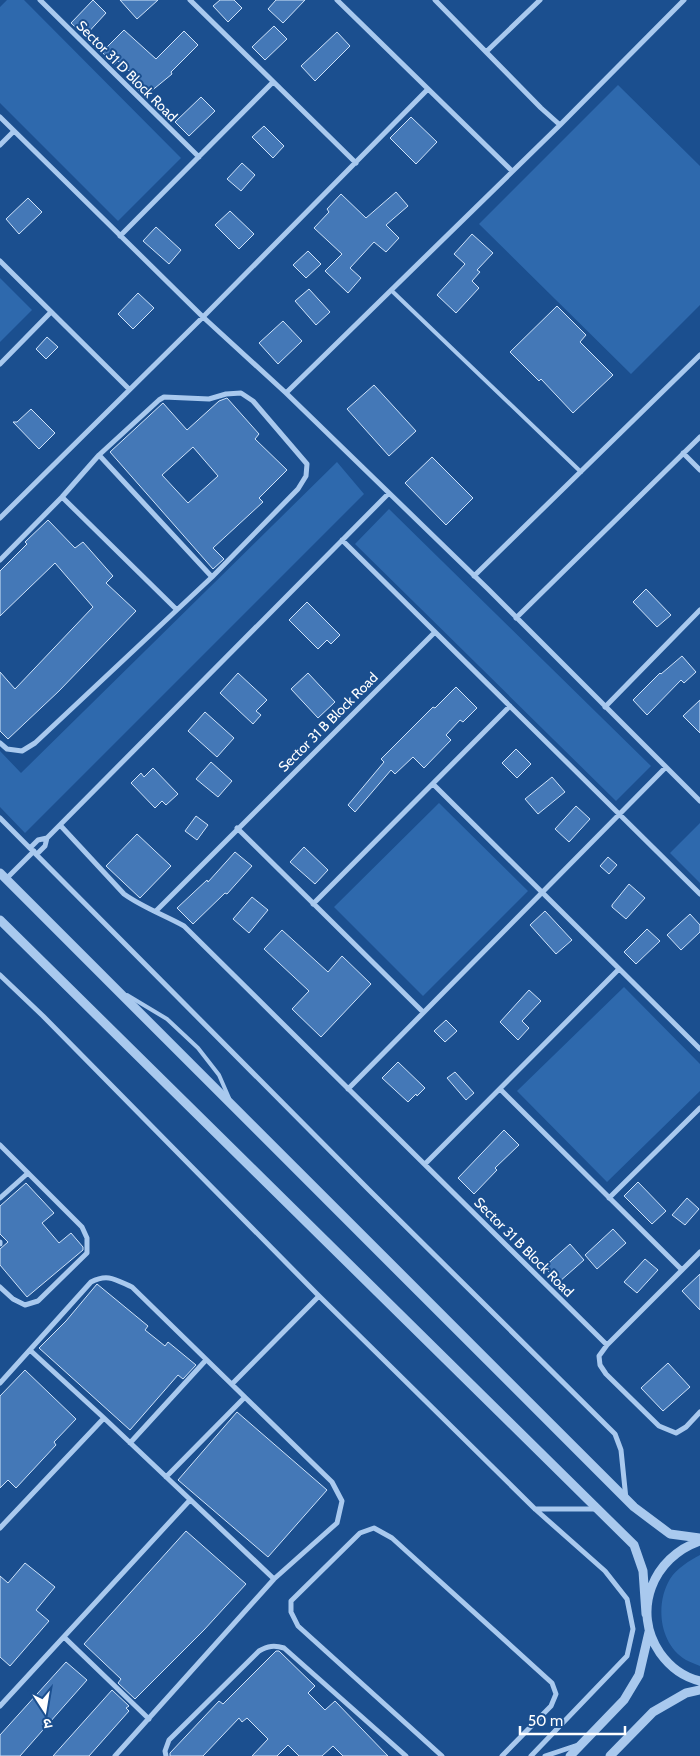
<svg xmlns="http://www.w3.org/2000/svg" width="700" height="1756" font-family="Cabin,'Noto Sans Devanagari',sans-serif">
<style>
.green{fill:#2e69ad}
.building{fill:#4478b7;stroke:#cfe3fa;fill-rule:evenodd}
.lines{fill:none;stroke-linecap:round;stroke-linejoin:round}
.service{stroke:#a9c9ee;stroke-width:4}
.minor{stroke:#a9c9ee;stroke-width:5}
.tertiary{stroke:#a9c9ee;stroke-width:9}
.labels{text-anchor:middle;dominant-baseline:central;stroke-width:4;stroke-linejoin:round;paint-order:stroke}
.street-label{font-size:14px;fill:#fff;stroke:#1b4f8f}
</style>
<rect width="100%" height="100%" fill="#1b4f8f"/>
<!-- green -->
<path class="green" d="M 7,0 L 24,0 L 181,158 L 118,221 L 0,103 L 0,7 Z
M 618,85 L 700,166 L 700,305 L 631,374 L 479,224 Z
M 0,278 L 32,310 L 0,342 Z
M 337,462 L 364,494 L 25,833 L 0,807 L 0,751 L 21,773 Z
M 389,509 L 651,766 L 616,801 L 355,544 Z
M 439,803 L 528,891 L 423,996 L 334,907 Z
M 700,823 L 700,883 L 670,853 Z
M 624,987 L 700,1064 L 700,1091 L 607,1182 L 517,1091 Z
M 700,1555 L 700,1666 C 695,1664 690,1662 686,1660 C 659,1644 655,1604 670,1579 C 677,1568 689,1561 700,1555 Z"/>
<!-- building -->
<path class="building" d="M 93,0 L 106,13 L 85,36 L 71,23 Z
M 120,0 L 158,0 L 137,19 Z
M 220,0 L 234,0 L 242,8 L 228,22 L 213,6 Z
M 276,0 L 305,0 L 283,23 L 268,9 Z
M 274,26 L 287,39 L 265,60 L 252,47 Z
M 124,30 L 156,59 L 184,31 L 198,45 L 171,72 L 172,74 L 144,97 L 132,82 L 137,78 L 118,61 L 114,65 L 102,52 Z
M 337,32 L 350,46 L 315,81 L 301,66 Z
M 201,97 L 215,111 L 189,136 L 175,122 Z
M 411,117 L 437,142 L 416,164 L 390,138 Z
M 264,126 L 284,146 L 273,158 L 252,137 Z
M 242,163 L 255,175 L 241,191 L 227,179 Z
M 396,192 L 408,206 L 386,225 L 399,238 L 386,252 L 374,242 L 350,268 L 361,278 L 348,293 L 325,271 L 342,254 L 314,228 L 329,212 L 327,209 L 341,194 L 366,218 Z
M 28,198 L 42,212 L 19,234 L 6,219 Z
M 230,211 L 254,234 L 239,249 L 215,225 Z
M 156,227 L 181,250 L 169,264 L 143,241 Z
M 472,234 L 493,253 L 477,270 L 480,272 L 472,281 L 479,288 L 456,313 L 437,295 L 465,264 L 454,254 Z
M 308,251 L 321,264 L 306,278 L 293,265 Z
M 309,289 L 330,312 L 316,325 L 295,301 Z
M 138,293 L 154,308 L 133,329 L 118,314 Z
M 557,306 L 586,335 L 580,342 L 613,375 L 573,413 L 541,379 L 539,381 L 510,352 Z
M 283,321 L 302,341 L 278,364 L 259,343 Z
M 47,337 L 58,347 L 46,359 L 36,349 Z
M 374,385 L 416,431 L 389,456 L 347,409 Z
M 227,398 L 259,434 L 255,439 L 287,470 L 259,498 L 263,502 L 213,548 L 224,559 L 213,569 L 110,452 L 163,403 L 187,430 L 219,401 ZM 193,447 L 218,476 L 188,503 L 162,475 Z
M 31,409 L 55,433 L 39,449 L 13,422 L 17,422 Z
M 432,457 L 473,498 L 446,525 L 405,483 Z
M 48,520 L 75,548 L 83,542 L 113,576 L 106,583 L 136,611 L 59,691 L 8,739 L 0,731 L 0,672 L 15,689 L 93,607 L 55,563 L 0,616 L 0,571 L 27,544 L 25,542 Z
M 646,589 L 671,615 L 657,627 L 633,602 Z
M 307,602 L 340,635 L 331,644 L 327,640 L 318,649 L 289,620 Z
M 682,656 L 696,672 L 684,683 L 681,680 L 647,715 L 633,700 L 660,673 L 661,674 Z
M 238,673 L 267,700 L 256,711 L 261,715 L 253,724 L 220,693 Z
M 308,673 L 335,702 L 318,718 L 291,689 Z
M 456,687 L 477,708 L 463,722 L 460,720 L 446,735 L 451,740 L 424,768 L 413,757 L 395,774 L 391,770 L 355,812 L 348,805 L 384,762 L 381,759 L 433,707 L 435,708 Z
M 700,700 L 700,733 L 683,716 Z
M 205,712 L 234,738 L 217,757 L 188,731 Z
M 516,749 L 531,764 L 517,778 L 502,763 Z
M 211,762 L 232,781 L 218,797 L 196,779 Z
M 153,768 L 178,794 L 166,805 L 162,801 L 155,808 L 131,783 L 141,773 L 144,777 Z
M 552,777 L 565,792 L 538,814 L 525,799 Z
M 576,806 L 590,819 L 569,842 L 555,829 Z
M 196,816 L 208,825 L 197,840 L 185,831 Z
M 137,834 L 171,866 L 140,898 L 106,866 Z
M 304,847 L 328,870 L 315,884 L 290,862 Z
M 235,852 L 252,866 L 227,894 L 225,893 L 193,924 L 177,908 L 207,880 L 208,882 Z
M 608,857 L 617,865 L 609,874 L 600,866 Z
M 629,884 L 645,898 L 626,919 L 612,907 L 612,905 Z
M 252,897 L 268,910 L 249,933 L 233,919 Z
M 545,911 L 572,940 L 556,954 L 530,925 Z
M 690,914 L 700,925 L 700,932 L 681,950 L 667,935 Z
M 647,929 L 660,941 L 636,964 L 624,952 Z
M 282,930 L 328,972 L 342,956 L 371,984 L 321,1037 L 292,1009 L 309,991 L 264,949 Z
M 529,990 L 541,1001 L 522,1021 L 529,1028 L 518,1040 L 500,1022 Z
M 446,1020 L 457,1031 L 445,1042 L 434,1031 Z
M 398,1062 L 425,1088 L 417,1096 L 416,1094 L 408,1102 L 382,1078 Z
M 455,1072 L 474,1093 L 466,1100 L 447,1078 Z
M 504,1130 L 519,1145 L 495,1168 L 497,1170 L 474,1194 L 458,1178 Z
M 638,1182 L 666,1211 L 652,1224 L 624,1196 Z
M 26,1183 L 54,1213 L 42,1223 L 59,1243 L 71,1233 L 83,1247 L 83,1250 L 27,1297 L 0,1265 L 0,1249 L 8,1242 L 0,1234 L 0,1206 Z
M 687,1198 L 699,1209 L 685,1225 L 672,1215 Z
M 613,1229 L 626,1243 L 597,1269 L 585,1255 Z
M 570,1244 L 584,1260 L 559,1282 L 544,1267 Z
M 645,1259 L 658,1270 L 637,1293 L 624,1282 Z
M 700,1274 L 700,1310 L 682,1291 Z
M 97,1284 L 148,1326 L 145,1330 L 165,1346 L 168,1342 L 196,1365 L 183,1379 L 178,1375 L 130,1430 L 39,1348 L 66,1321 Z
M 668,1363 L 690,1387 L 663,1411 L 641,1388 Z
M 25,1370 L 76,1419 L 54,1442 L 56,1445 L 16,1488 L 8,1480 L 0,1488 L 0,1396 Z
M 237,1412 L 327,1490 L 268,1557 L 178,1480 Z
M 186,1531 L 246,1584 L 204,1630 L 135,1699 L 118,1683 L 121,1679 L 84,1644 Z
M 25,1563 L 55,1587 L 36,1610 L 49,1621 L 10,1666 L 0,1657 L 0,1576 L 8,1583 Z
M 276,1651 L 279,1651 L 315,1686 L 308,1693 L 325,1710 L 335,1701 L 388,1756 L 343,1756 L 333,1746 L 322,1756 L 299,1756 L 288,1745 L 277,1756 L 252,1756 L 268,1739 L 247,1718 L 242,1722 L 239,1718 L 203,1756 L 170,1756 L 170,1753 L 219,1701 L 223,1704 Z
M 66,1662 L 87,1680 L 20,1756 L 0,1756 L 0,1735 Z
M 112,1690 L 129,1706 L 126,1708 L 129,1711 L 89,1756 L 53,1756 Z"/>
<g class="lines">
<!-- service -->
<path class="service" d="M 392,291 L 581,472
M 127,995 L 167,1019 L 198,1048 L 219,1075 L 229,1098"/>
<!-- minor -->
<path class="minor" d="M 40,0 L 199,157
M 190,0 L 356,163
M 337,0 L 512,171
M 435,0 L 541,108 L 560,125 L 286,393 L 488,589 L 700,801
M 486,52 L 540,0
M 0,117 L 203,317 L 286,393
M 560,125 L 684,0
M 0,145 L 14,131
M 120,236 L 273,82
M 0,261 L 129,389
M 0,364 L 51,312
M 683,453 L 700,470
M 99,455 L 212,577
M 62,497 L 176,609
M 0,518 L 203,317 L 428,89
M 342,540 L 700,894
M 0,560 L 62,497 L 99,455 L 159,400 L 164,397 L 209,399 L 226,394 L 241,393 L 253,401 L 307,464 L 306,476 L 298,489 L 212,577 L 35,743 L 22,751 L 7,749 L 0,743
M 474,576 L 700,355
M 516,618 L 700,437
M 605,707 L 700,610
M 433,784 L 700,1049
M 0,818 L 369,1190 L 615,1434 L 621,1450 L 626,1499
M 60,825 L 124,894 C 142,907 164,915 184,926 L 607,1345
M 237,828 L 423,1012
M 30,848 L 38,840 L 47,838 L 389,493
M 37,854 L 45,846 L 47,838
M 6,879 L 34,851
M 313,904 L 510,706
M 156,911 L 435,632
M 0,975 L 43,1016 L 319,1296 L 535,1509 L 605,1571 L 627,1599 L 633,1629 L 627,1656 L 531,1756
M 348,1089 L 666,767
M 500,1089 L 682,1270
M 0,1145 L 82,1227 L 87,1238 L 87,1253 L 38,1301 L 25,1305 L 13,1299 L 0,1287
M 425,1164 L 619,969
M 0,1198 L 28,1173
M 609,1198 L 700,1108
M 0,1242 L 0,1244
M 700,1252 L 607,1345 L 599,1356 L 600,1365 L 606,1374 L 659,1426 L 676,1433 L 686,1427 L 700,1412
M 31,1351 L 104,1418 L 274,1579
M 0,1383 L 91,1282 C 108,1273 116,1280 132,1287 L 332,1482 L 342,1501 L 337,1523 L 274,1579 L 115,1756
M 232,1384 L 319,1296
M 130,1443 L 206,1360
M 166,1477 L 244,1398
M 535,1509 L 597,1509
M 0,1528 L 104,1418
M 64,1637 L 149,1719
M 0,1706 L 190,1500
M 166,1756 L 165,1751 L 169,1740 L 259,1651 C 268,1646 274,1645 284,1648 L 406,1756
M 442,1756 L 298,1626 L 291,1612 L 291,1601 L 360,1533 L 374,1528 L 392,1538 L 552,1683 L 556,1694 L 551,1706 L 502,1756
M 545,1756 L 578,1745"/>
<!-- tertiary -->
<path class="tertiary" d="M 0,873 L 634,1507 L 670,1534 L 700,1538
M 0,920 L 634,1545 L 643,1571 L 646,1614
M 700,1541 C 653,1557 631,1611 660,1653 C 670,1667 683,1677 700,1681
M 570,1756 L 624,1700 L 639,1675 L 649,1632
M 610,1756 L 653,1712 L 686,1693 L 700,1690"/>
</g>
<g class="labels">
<!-- street labels -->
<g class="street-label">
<text transform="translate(127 71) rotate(45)">Sector 31 D Block Road</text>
<text transform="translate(328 722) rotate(-45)">Sector 31 B Block Road</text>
<text transform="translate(524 1247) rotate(45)">Sector 31 B Block Road</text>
</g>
</g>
<!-- north arrow -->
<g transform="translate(45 1711) rotate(168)" stroke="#1b4f8f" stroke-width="4" paint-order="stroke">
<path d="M0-4L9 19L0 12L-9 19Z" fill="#ffffff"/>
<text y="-8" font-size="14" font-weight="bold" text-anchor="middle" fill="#ffffff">उ</text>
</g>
<!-- scale -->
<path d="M520 1726v8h105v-8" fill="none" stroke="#ffffff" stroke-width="2.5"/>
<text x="528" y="1726" font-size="15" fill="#ffffff" stroke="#1b4f8f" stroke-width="4" paint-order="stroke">50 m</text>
</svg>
